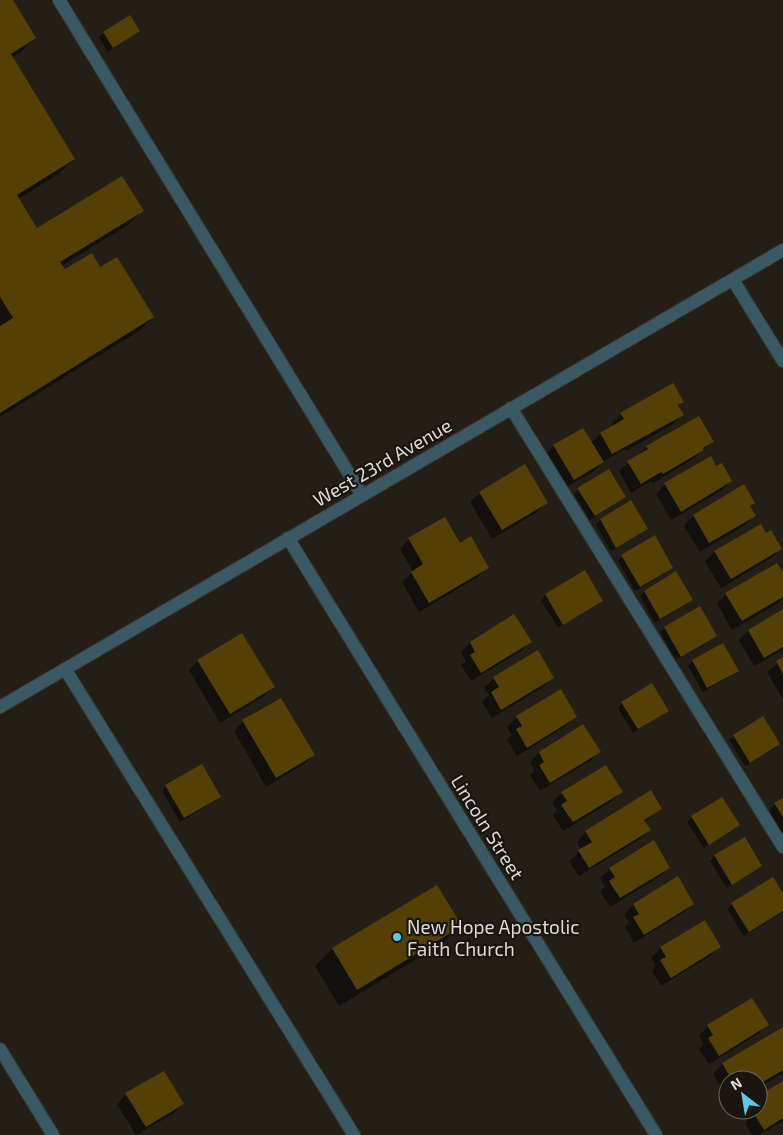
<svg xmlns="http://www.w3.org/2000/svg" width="783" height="1135" font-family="'Exo 2',sans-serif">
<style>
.shadow{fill:#0007}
.building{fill:#543f05}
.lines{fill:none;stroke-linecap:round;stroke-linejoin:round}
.service-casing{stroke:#3d3932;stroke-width:14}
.minor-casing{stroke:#3d3932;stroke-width:14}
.service{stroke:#395a65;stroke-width:12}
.minor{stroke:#395a65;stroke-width:12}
.poi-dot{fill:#5dc7e8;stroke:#1a160f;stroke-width:2}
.labels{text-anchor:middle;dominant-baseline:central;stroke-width:4.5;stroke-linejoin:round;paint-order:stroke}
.street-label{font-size:19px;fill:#dedbd6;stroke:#1a160f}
.poi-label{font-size:19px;fill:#dedbd6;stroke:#1a160f;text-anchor:start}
</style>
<rect width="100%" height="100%" fill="#231f17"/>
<!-- shadow -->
<path class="shadow" d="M 0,0 L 11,0 L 34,38 L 21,52 L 11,58 L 74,159 L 60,173 L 18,199 L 37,230 L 142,211 L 128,225 L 61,266 L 64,271 L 100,269 L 153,317 L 139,331 L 0,417 Z
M 139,31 L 108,52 L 99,37 L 104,33 Z
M 682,402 L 678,406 L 682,415 L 673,424 L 626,451 L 625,449 L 602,462 L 593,472 L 564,488 L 545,455 L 554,446 L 591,443 L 600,434 L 613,426 L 612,423 L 621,414 Z
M 713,442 L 693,459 L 653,483 L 651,481 L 631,493 L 619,471 L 647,447 Z
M 731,481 L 721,491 L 671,520 L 656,494 L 665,484 Z
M 743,486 L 754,503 L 750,507 L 754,516 L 745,525 L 700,552 L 684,526 L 693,516 Z
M 578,489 L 625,497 L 590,520 L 574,494 Z
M 480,493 L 546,503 L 537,512 L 492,539 L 470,502 Z
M 631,502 L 646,529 L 642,533 L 611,551 L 596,525 L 600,520 Z
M 766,535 L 781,549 L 771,558 L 721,588 L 705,561 L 715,552 Z
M 409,539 L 459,545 L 488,567 L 478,577 L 419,612 L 402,582 L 413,572 L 400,549 Z
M 622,556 L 672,567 L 667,572 L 635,591 L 618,560 Z
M 584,572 L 601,600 L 597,605 L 558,628 L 541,600 L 546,595 Z
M 675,573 L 691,600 L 687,604 L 655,623 L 640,596 L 644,592 Z
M 783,575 L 783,598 L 778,603 L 732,630 L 717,603 L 726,594 Z
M 699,608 L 715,635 L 711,640 L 676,660 L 660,633 L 664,628 Z
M 783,610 L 783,650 L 754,666 L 739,640 L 748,631 Z
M 514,616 L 530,642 L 521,651 L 471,681 L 461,665 L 466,661 L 461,652 L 470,643 Z
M 723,645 L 737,670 L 732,675 L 703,692 L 688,666 L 693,661 Z
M 537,652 L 553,678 L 543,687 L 492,718 L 482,702 L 489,695 L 484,688 L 494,678 Z
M 783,659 L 783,698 L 782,698 L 767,672 Z
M 198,661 L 273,687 L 264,696 L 220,723 L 189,670 Z
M 560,691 L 576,717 L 566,726 L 517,756 L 507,740 L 512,735 L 507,727 L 517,717 Z
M 622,703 L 667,710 L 633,733 L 618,708 Z
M 243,721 L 313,755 L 304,764 L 266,787 L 234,731 Z
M 583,726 L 599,752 L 590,761 L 540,791 L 530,775 L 535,771 L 530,762 L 539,753 Z
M 734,736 L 778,744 L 774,749 L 745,766 L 729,740 Z
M 166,786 L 220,797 L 215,801 L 180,822 L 162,791 Z
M 621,791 L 612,801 L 563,831 L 553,815 L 557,811 L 552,802 L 562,793 Z
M 783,799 L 783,841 L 766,814 L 775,804 Z
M 661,808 L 644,822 L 649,829 L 640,839 L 579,876 L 569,861 L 581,850 L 577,842 L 586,832 Z
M 692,817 L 738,825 L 704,848 L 687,822 Z
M 715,856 L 761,866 L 727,888 L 710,861 Z
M 669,867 L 659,877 L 610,907 L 600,891 L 605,887 L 600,878 L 610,869 Z
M 677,878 L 693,904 L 683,913 L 634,943 L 625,927 L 629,923 L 624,915 L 633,905 Z
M 773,879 L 783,895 L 783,912 L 744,936 L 727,909 L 732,904 Z
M 437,886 L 460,926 L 443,943 L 339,1006 L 315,966 L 332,949 Z
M 704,921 L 719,946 L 710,956 L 661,986 L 652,971 L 656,966 L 651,958 L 660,948 Z
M 767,1025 L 758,1034 L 709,1064 L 699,1049 L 704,1044 L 699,1036 L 708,1026 Z
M 783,1028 L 783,1073 L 758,1088 L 758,1080 L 728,1080 L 728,1099 L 713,1074 L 723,1064 Z
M 783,1083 L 783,1121 L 759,1135 L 752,1135 L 745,1123 L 749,1118 L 744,1110 L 758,1110 L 758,1098 Z
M 126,1094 L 183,1104 L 173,1114 L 136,1135 L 117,1104 Z"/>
<!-- building -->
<path class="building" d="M 0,0 L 13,0 L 36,38 L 11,54 L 75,159 L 17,195 L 37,228 L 122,176 L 144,211 L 60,262 L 65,269 L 92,253 L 100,267 L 117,257 L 154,317 L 0,413 L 0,326 L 13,318 L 0,297 Z
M 130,15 L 140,31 L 113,48 L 103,32 Z
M 673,383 L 684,402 L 678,405 L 684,415 L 612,454 L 600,433 L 624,419 L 620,413 Z
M 699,416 L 714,442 L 703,448 L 704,450 L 663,474 L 661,472 L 641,484 L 627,461 L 648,449 L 646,446 Z
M 583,428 L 604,462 L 574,480 L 553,445 Z
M 711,456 L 716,466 L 722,463 L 732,481 L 681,512 L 664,483 Z
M 525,464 L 548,503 L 502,530 L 479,492 Z
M 609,469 L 626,497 L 595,516 L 577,488 Z
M 744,484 L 755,503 L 750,506 L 756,516 L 709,543 L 693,515 Z
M 631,500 L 648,529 L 616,548 L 600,519 Z
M 445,517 L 460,543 L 471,536 L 489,568 L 429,603 L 411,572 L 423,564 L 408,538 Z
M 761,524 L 766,533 L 771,530 L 782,549 L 731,579 L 714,551 Z
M 655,535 L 673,568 L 640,587 L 621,555 Z
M 777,563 L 783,572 L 783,597 L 742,621 L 725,593 Z
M 585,570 L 603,601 L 563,625 L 545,594 Z
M 676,571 L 693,600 L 660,619 L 644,591 Z
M 700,606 L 717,636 L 681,657 L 664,627 Z
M 783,609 L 783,647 L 764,658 L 748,630 Z
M 514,614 L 532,642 L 481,673 L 470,655 L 475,652 L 470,642 Z
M 242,633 L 275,687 L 230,714 L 197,660 Z
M 723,643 L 739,671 L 707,688 L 692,660 Z
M 538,650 L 554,678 L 501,710 L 491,692 L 499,687 L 493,677 Z
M 783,657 L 783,674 L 776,661 Z
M 652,683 L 669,711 L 638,729 L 621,702 Z
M 561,689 L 577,717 L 527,748 L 516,729 L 522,726 L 516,716 Z
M 281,698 L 315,755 L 276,778 L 242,720 Z
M 763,716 L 780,744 L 750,763 L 733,735 Z
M 583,724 L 601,752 L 550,783 L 539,765 L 544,762 L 539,752 Z
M 202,764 L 221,797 L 184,818 L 165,785 Z
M 606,765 L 623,792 L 573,822 L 561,805 L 567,801 L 561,792 Z
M 651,790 L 662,809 L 644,820 L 651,830 L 589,868 L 578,850 L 592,842 L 585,831 Z
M 722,797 L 740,825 L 709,845 L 691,816 Z
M 783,798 L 783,817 L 774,803 Z
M 745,837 L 762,866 L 732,885 L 714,855 Z
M 654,840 L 670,868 L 620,898 L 609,881 L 615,877 L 609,868 Z
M 678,876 L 694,904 L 644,935 L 633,917 L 639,914 L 633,904 Z
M 773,877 L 783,893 L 783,911 L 749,932 L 731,903 Z
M 437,885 L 462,926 L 357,990 L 332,948 Z
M 705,920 L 721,947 L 671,978 L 660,960 L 666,957 L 660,947 Z
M 752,998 L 769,1025 L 719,1056 L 708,1038 L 713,1035 L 707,1025 Z
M 783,1027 L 783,1070 L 758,1085 L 758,1080 L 732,1080 L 722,1063 Z
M 164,1071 L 184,1104 L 146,1127 L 125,1093 Z
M 783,1081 L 783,1118 L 764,1130 L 753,1112 L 758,1109 L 758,1096 Z"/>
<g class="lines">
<!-- service casing -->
<g class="service-casing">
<path id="service" d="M 59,0 L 362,495
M 511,408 L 783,847
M 65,669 L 354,1135"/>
</g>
<!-- minor casing -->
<g class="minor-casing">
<path id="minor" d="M 733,280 L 783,361
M 288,538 L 656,1135
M 0,707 L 783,250
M 0,1049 L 53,1135"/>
</g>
<!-- service -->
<use href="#service" class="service"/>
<!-- minor -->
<use href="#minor" class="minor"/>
</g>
<!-- markers -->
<circle class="poi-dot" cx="397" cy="937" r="5"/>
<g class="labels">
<!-- street labels -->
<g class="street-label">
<text transform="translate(382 462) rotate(-30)">West 23rd Avenue</text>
<text transform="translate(488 827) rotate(58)">Lincoln Street</text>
</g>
<!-- poi labels -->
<g class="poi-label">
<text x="407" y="926">New Hope Apostolic<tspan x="407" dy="22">Faith Church</tspan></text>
</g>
</g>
<!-- north arrow -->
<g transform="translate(743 1095) rotate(329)"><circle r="24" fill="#1a160f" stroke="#68655f"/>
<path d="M0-4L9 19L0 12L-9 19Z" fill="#5dc7e8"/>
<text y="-8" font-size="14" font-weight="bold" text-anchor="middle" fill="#dedbd6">N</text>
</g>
</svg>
